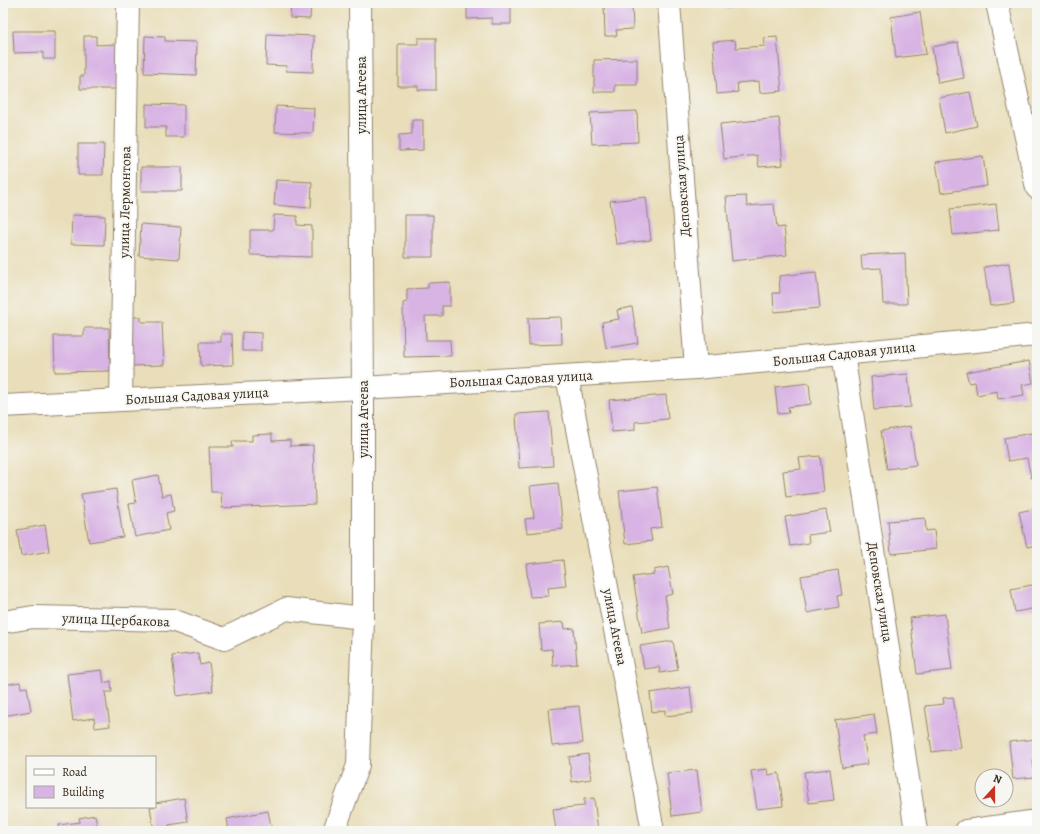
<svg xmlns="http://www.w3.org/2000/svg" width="1040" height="834" font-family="Alegreya,serif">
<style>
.building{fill:#d8b4e4}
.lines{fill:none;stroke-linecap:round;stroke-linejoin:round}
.minor-casing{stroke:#92846c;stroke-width:24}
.major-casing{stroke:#92846c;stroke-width:24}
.minor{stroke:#fff;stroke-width:22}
.major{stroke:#fff;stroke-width:22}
.labels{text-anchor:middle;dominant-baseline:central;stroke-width:4;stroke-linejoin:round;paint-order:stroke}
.street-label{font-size:14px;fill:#3b2a1e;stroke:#f6f6f2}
</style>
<rect width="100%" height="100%" fill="#f6f6f2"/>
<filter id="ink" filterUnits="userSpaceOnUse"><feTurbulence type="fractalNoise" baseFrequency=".025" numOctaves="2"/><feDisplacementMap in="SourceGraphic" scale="8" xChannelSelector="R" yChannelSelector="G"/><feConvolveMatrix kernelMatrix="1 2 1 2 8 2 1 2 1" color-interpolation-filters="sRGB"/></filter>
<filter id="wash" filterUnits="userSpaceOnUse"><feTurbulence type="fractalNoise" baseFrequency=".012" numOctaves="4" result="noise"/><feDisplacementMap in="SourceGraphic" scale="16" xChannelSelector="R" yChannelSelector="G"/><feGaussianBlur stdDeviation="0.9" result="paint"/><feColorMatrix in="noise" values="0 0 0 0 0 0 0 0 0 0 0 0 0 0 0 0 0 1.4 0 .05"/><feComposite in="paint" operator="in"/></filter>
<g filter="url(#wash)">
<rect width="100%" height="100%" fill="#e9deb9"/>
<g id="blocks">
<!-- building -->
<path class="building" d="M 291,3 L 311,3 L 310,19 L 290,18 Z
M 467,3 L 511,3 L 511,24 L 492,24 L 492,18 L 467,19 Z
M 725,3 L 764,3 L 765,5 L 725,8 Z
M 632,4 L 633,29 L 616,30 L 617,36 L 605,36 L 604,5 Z
M 920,12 L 926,54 L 896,58 L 891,17 Z
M 13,31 L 55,31 L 55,59 L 43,59 L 43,52 L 14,53 Z
M 267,34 L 314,36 L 313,72 L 286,71 L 287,66 L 266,65 Z
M 84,36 L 96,36 L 96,45 L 117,44 L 118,89 L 80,89 L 80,76 L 84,76 Z
M 145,36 L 165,37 L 165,41 L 197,42 L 196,75 L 144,73 Z
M 777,37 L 782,91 L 760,93 L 759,81 L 737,83 L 738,92 L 717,94 L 713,42 L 735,40 L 736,48 L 765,46 L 764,38 Z
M 418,38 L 436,38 L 436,90 L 418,90 L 418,86 L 398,86 L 398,44 L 418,44 Z
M 958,42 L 964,78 L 938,83 L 932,47 Z
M 637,59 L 637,85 L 615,85 L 615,92 L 594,92 L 594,60 Z
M 970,92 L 977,126 L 945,133 L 939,98 Z
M 146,104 L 184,105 L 184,137 L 166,137 L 166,127 L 146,127 Z
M 276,106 L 314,108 L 313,133 L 275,132 Z
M 637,111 L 638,142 L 592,144 L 590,113 Z
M 779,118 L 783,165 L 759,167 L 757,155 L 724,159 L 720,124 Z
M 412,120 L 423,120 L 423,150 L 399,151 L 399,135 L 412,134 Z
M 78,144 L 104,144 L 103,175 L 78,175 Z
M 983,156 L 987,186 L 941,193 L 936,162 Z
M 141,167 L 182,167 L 182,191 L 141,191 Z
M 276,180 L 312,182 L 311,208 L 274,205 Z
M 746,196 L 747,206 L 774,204 L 777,228 L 784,227 L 787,255 L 732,261 L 726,197 Z
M 646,197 L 651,240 L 616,244 L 610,201 Z
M 996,204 L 999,230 L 953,235 L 950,209 Z
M 72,215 L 105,216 L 104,245 L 71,244 Z
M 274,215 L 297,216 L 297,225 L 312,226 L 312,257 L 250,255 L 250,230 L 273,230 Z
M 405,215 L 433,215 L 433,257 L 405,257 Z
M 141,224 L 181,227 L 179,259 L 139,256 Z
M 905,253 L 907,304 L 883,304 L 881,268 L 862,269 L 861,255 Z
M 1009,263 L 1014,303 L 990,306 L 984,267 Z
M 816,272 L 820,308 L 774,312 L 773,293 L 780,293 L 779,276 Z
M 450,282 L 450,306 L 442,306 L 442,316 L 425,316 L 426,340 L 450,340 L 451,356 L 404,357 L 403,303 L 407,302 L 407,289 L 428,288 L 428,283 Z
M 632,307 L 638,343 L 606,348 L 602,322 L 619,319 L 617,310 Z
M 130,317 L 141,317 L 141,322 L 162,322 L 164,365 L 131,366 Z
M 561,317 L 562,344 L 529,345 L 528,318 Z
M 84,328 L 109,328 L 110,371 L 55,372 L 54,336 L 84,336 Z
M 242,332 L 261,333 L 261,351 L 242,351 Z
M 221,334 L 232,334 L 233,365 L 201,366 L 200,342 L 221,342 Z
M 1029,361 L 1033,383 L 1022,385 L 1024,395 L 998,399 L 997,391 L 977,395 L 975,382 L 969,383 L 966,372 Z
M 908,374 L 911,407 L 874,410 L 871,377 Z
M 809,383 L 811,404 L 788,407 L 789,413 L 778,414 L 775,387 Z
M 666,395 L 668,419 L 635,422 L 635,430 L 612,432 L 609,400 Z
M 549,412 L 553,466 L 519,468 L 516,414 Z
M 910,426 L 916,465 L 887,469 L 881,431 Z
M 1037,432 L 1037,477 L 1031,478 L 1027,458 L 1008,461 L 1004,438 Z
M 272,434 L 272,441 L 290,440 L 290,446 L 313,445 L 315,504 L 222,508 L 221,492 L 211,492 L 209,447 L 233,447 L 232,441 L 252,441 L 252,435 Z
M 820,456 L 824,492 L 786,497 L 783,471 L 801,469 L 799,458 Z
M 158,475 L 162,496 L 171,494 L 174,511 L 166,513 L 169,530 L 135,537 L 129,504 L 136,503 L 132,480 Z
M 558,483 L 563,529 L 527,533 L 525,519 L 534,518 L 530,486 Z
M 657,487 L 662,527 L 650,529 L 652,541 L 625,544 L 619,491 Z
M 116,489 L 123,537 L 89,542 L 81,494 Z
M 1037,508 L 1037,545 L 1027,547 L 1019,512 Z
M 826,510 L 830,532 L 808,535 L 809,543 L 790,546 L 785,517 Z
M 925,518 L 926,531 L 934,530 L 936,549 L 891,554 L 888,521 Z
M 45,525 L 49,551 L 21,556 L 17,530 Z
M 563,560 L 566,586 L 548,588 L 549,596 L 530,597 L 526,564 Z
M 668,567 L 673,594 L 665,596 L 670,628 L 642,633 L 633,577 L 654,574 L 654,570 Z
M 838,570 L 842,595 L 837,596 L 839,607 L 807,613 L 801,576 Z
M 1037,584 L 1037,608 L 1015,612 L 1011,589 Z
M 945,614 L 952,670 L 917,674 L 910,618 Z
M 564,622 L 565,629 L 574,628 L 577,664 L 553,666 L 552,649 L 541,650 L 539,624 Z
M 673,641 L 678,670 L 660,673 L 659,667 L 644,669 L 640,646 Z
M 198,653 L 200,665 L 209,663 L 213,691 L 177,696 L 172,656 Z
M 102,670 L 104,683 L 111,681 L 112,692 L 105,692 L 110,726 L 95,728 L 94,718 L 73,721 L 67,674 Z
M 20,682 L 21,688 L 27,687 L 31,711 L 3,716 L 3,685 Z
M 690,687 L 693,713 L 665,716 L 665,710 L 652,712 L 650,693 Z
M 953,697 L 961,748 L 932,752 L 925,706 L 944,704 L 943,698 Z
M 579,706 L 583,743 L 552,746 L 548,709 Z
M 874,714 L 877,734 L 863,736 L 868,764 L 842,768 L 835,720 Z
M 1037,739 L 1037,759 L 1033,760 L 1035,777 L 1013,779 L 1009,742 Z
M 588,754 L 591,779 L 572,782 L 569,757 Z
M 767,769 L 768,775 L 779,773 L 783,806 L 757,809 L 751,771 Z
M 830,769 L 834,800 L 809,803 L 804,772 Z
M 697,770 L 702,812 L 672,816 L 667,773 Z
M 184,798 L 188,822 L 169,825 L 170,831 L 154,831 L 150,807 L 155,807 L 155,803 Z
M 594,798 L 598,831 L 556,831 L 553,809 L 584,806 L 584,799 Z
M 268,811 L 272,831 L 229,831 L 227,819 Z
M 95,815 L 98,831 L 61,831 L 59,825 L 80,822 L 79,818 Z"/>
</g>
</g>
<g filter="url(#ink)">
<use href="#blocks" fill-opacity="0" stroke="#92846c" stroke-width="1"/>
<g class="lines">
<!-- minor casing -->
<g class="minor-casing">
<path id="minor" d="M 669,3 L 696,368
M 997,3 L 1037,188
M 843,354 L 916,831
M 567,376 L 653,831
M 121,400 L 128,3
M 3,622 L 33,617 L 172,620 L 224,639 L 286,609 L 363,618
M 334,831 L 358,765 L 363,618 L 363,388 L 360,3
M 966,831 L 1037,821"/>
</g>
<!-- major casing -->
<g class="major-casing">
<path id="major" d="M 3,406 L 363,388 L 696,368 L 1037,335"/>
</g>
<!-- minor -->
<use href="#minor" class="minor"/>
<!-- major -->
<use href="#major" class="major"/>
</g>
</g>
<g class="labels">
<!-- street labels -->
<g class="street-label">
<text transform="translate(361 95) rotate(-90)">улица Агеева</text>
<text transform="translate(682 186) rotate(-94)">Деповская улица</text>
<text transform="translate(125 202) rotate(-89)">улица Лермонтова</text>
<text transform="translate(844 354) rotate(-6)">Большая Садовая улица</text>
<text transform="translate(521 379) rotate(-3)">Большая Садовая улица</text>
<text transform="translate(197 396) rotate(-3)">Большая Садовая улица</text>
<text transform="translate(363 419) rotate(-90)">улица Агеева</text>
<text transform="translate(880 592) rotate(81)">Деповская улица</text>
<text transform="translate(116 620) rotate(2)">улица Щербакова</text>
<text transform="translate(615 627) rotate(79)">улица Агеева</text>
</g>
</g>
<!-- margin -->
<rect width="1040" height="834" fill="none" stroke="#f6f6f2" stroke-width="16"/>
<!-- legend -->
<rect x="26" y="756" width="130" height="52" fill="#f6f6f2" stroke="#aba49d"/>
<rect x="34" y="769" width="20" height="6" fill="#ffffff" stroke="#aba49d"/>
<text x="62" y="776" font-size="12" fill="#3b2a1e">Road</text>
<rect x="34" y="786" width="20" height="12" fill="#d8b4e4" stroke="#aba49d"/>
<text x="62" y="796" font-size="12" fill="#3b2a1e">Building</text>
<!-- north arrow -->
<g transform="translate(994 788) rotate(21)"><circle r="19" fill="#f6f6f2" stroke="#aba49d"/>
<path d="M0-3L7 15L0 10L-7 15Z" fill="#c8321e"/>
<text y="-6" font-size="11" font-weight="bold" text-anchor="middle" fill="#3b2a1e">N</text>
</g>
</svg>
